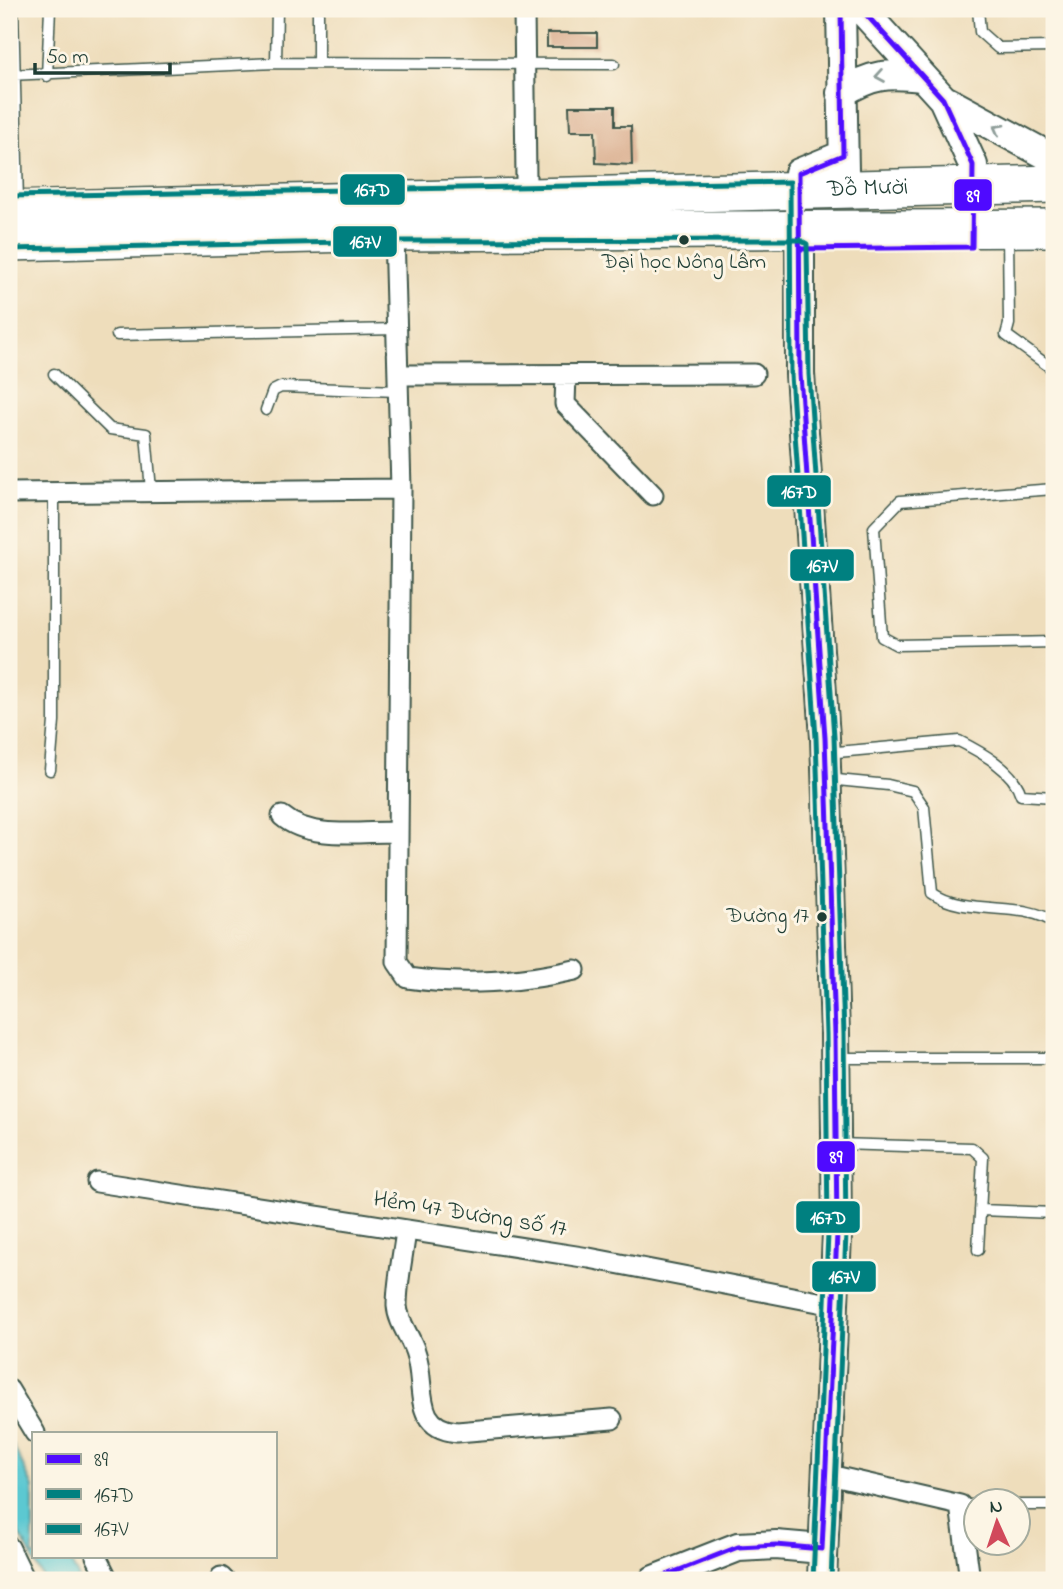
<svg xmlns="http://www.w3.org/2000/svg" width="1063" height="1589" font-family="'Indie Flower',sans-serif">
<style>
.water{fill:#5bc8d1;stroke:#3d8282;stroke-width:2}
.building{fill:#daae8f}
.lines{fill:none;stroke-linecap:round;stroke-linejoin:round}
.lane-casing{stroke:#3e5548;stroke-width:13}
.street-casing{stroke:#3e5548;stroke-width:23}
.secondary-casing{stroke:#3e5548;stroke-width:32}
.highway-casing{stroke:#3e5548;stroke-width:40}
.lane{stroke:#fff;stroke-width:10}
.street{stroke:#fff;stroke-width:19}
.secondary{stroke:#fff;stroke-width:28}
.highway{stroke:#fff;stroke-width:37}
.bus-1-casing{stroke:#fcf5e5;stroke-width:10}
.bus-2-casing{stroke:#fcf5e5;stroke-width:10}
.bus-3-casing{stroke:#fcf5e5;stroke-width:10}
.bus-1{stroke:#4f0aff;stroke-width:5}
.bus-2{stroke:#008080;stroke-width:5}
.bus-3{stroke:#008080;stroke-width:5}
.oneway{stroke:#8f9e9a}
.bus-dot{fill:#1f3d34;stroke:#fcf5e5;stroke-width:2.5}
.labels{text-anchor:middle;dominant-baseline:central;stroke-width:6;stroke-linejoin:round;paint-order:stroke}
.bus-label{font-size:22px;fill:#1f3d34;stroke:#fcf5e5}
.street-label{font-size:24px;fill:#1f3d34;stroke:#fcf5e5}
.line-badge{stroke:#fcf5e5;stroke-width:2.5}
.badge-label{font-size:19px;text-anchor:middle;font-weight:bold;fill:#fff}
</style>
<rect width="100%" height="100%" fill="#fcf5e5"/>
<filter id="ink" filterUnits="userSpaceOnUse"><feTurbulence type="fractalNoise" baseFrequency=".0143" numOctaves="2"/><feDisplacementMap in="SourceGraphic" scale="14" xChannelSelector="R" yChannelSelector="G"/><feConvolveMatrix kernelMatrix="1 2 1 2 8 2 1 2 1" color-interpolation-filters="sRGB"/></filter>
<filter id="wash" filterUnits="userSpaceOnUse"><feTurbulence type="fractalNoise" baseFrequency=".00686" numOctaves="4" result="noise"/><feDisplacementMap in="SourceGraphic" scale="28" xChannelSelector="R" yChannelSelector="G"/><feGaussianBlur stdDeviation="1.57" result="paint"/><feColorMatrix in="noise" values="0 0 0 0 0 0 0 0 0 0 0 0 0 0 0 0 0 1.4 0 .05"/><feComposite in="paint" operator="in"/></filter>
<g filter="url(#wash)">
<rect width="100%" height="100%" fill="#edb"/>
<!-- water -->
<path class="water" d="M 9,1437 L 33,1487 L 33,1556 L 67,1556 L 80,1580 L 44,1580 L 9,1514 Z
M 771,1574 L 794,1580 L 734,1580 Z"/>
<g id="blocks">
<!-- building -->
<path class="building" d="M 547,33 L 597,33 L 597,47 L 547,47 Z
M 569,106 L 615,106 L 615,126 L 631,126 L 632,165 L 596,163 L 595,131 L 570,131 Z"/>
</g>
</g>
<g filter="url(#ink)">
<use href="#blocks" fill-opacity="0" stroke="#3e5548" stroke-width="2"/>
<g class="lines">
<!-- lane casing -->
<g class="lane-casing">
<path id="lane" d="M 13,9 L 18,202
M 318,9 L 318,63
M 978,9 L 980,32 L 998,48 L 1054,47
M 276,63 L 277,9
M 9,75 L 276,63 L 614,64
M 47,76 L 50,9
M 1008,234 L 1009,324 L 1006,335 L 1054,370
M 117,335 L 397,329
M 54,374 L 110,429 L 146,434 L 151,490
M 266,410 L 273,391 L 281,387 L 398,391
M 1054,489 L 900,501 L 874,528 L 882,637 L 897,645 L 1054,642
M 826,753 L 959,741 C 981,752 1014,770 1021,795 L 1054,797
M 50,770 L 54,721 L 54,492
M 827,779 L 888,785 L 913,791 L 924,807 L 932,893 C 965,917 1027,900 1054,923
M 838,1058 L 1054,1058
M 838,1144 L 972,1148 L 983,1158 L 978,1250
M 980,1210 L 1054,1213
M 960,1505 L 976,1505
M 1018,1505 L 1054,1505"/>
</g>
<!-- street casing -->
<g class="street-casing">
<path id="street" d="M 524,9 L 526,179
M 394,232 L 401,489 L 397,962 L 408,978 C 462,986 522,982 575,970
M 398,375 L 754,374
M 566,375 L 565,404 L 653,495
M 9,493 L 401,489
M 282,816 C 311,841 362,831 398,832
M 97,1182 L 589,1258 L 834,1305
M 406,1231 C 403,1255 397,1282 397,1306 C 398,1322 410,1336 415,1351 C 427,1383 410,1428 457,1432 L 612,1419
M 9,1390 L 35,1433
M 825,1474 L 960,1505 L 970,1580
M 9,1547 L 25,1580
M 96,1556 L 108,1580
M 221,1577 L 224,1580"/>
</g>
<!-- secondary casing -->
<g class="secondary-casing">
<path id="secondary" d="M 841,9 L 844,171
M 861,9 L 943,99 L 973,165
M 841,93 C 872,74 887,73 922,77
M 943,99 L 1054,159
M 799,173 L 843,155
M 800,249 L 800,374 L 825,738 L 835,1034 L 837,1234 L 822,1580
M 654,1580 L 738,1547 L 776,1545 L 822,1549"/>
</g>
<!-- highway casing -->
<g class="highway-casing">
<g id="highway">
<path id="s1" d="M 9,210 L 1054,184"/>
<path d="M 9,242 L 394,232 L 1054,228"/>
</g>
</g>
<!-- lane -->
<use href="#lane" class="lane"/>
<!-- street -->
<use href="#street" class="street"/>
<!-- secondary -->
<use href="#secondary" class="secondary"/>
<!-- highway -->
<use href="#highway" class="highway"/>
<!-- bus-1 casing -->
<g class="bus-1-casing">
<path id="bus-1" d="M 800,249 L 972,247 L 973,165 L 943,99 L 861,9
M 822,1549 L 837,1234 L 835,1034 L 825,738 L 800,374 L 799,173 L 843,155 L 841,9
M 654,1580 L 738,1547 L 776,1545 L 822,1549"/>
</g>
<!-- bus-2 casing -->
<g class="bus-2-casing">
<path id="bus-2" d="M 9,196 L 790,182 L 791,375 L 816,738 L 826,1034 L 828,1234 L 813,1580"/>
</g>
<!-- bus-3 casing -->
<g class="bus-3-casing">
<path id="bus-3" d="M 9,249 L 394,241 L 800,240 L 807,244 L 809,374 L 834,737 L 844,1034 L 846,1234 L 831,1580"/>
</g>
<!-- bus-1 -->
<use href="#bus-1" class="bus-1"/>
<!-- bus-2 -->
<use href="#bus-2" class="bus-2"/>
<!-- bus-3 -->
<use href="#bus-3" class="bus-3"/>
</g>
<!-- one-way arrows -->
<defs><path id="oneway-chevron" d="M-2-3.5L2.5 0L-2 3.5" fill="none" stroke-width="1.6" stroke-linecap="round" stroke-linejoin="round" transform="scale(1.75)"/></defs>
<g class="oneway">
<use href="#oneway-chevron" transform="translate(880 76) rotate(170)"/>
<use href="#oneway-chevron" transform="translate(998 129) rotate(-152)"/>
</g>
</g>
<!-- markers -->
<g class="bus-dot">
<circle cx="684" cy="240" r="6"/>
<circle cx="822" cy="917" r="6"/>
</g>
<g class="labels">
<!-- bus labels -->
<g class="bus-label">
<text x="684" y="263">Đại học Nông Lâm</text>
<text x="809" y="917" text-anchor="end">Đường 17</text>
</g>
<!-- street labels -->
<g class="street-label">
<text stroke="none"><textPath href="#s1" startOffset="859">Đỗ Mười</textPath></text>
<text transform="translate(470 1215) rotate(9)">Hẻm 47 Đường số 17</text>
</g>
</g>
<g class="line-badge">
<rect x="339" y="173" width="67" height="33" rx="7" fill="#008080"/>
<rect x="953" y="178" width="40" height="34" rx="7" fill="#4f0aff"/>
<rect x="332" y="225" width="66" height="33" rx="7" fill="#008080"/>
<rect x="766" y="474" width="66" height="34" rx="7" fill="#008080"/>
<rect x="789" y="548" width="66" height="34" rx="7" fill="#008080"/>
<rect x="816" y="1140" width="40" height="33" rx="7" fill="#4f0aff"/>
<rect x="795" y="1200" width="66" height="34" rx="7" fill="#008080"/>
<rect x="811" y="1260" width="66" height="33" rx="7" fill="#008080"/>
</g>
<g class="badge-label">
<text x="372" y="196">167D</text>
<text x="973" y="202">89</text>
<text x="365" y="248">167V</text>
<text x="799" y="498">167D</text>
<text x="822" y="572">167V</text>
<text x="836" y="1163">89</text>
<text x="828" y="1224">167D</text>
<text x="844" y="1283">167V</text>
</g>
<!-- margin -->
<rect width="1063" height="1589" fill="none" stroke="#fcf5e5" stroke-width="35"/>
<!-- legend -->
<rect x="32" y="1432" width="245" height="126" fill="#fcf5e5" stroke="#a4ab9e" stroke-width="2"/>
<rect x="46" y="1454" width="35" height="10" fill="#4f0aff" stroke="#a4ab9e" stroke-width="2"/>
<text x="94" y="1466" font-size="21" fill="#1f3d34">89</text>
<rect x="46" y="1489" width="35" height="10" fill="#008080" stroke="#a4ab9e" stroke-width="2"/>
<text x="94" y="1502" font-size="21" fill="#1f3d34">167D</text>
<rect x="46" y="1524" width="35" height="10" fill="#008080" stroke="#a4ab9e" stroke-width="2"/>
<text x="94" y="1536" font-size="21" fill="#1f3d34">167V</text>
<!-- north arrow -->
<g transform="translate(997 1522) rotate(357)"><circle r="33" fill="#fcf5e5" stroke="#a4ab9e" stroke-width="2"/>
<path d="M0-5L12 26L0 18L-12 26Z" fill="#d1495b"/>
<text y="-10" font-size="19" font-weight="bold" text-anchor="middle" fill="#1f3d34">N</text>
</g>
<!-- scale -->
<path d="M35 63v10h135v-10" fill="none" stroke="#1f3d34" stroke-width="3.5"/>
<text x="46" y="63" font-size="21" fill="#1f3d34" stroke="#fcf5e5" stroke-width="5" paint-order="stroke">50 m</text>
</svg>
